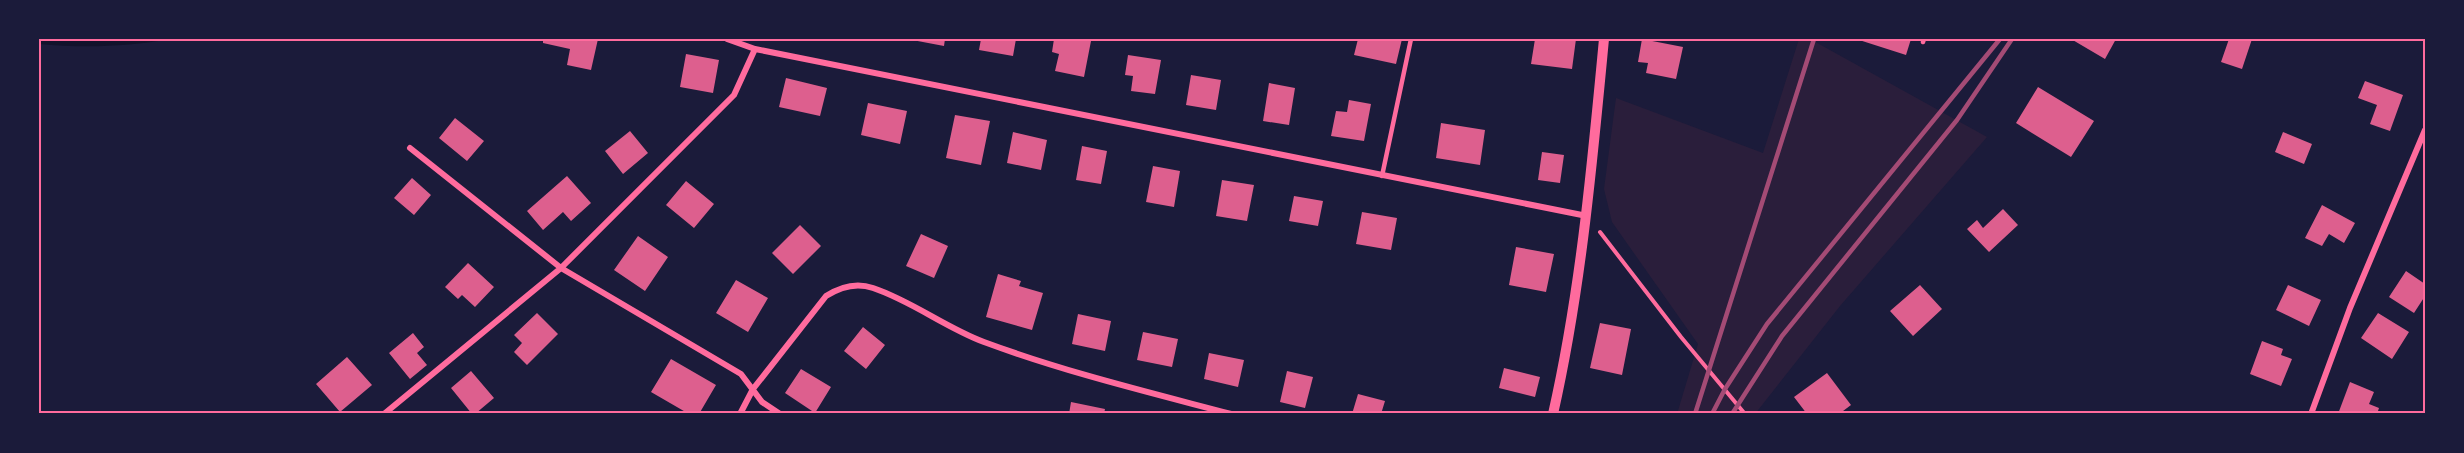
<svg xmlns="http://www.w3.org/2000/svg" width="2464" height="453" font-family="Inter,sans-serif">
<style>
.green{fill:#2a1e3b}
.water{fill:#12122b}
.building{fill:#dd5f8e}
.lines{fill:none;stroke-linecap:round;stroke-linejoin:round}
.path{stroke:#ff6b9d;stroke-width:4}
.service{stroke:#ff6b9d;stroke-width:4.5}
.minor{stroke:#ff6b9d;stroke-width:6}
.tertiary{stroke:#ff6b9d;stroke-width:10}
.rail{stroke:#a44b75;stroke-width:4.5}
.neatline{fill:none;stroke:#ff6b9d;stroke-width:2}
</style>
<rect width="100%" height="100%" fill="#1b1b3a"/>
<!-- green -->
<path class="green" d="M 1799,39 L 1810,39 L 1987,137 L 1840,306 L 1755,414 L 1677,414 L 1698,344 L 1612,222 L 1604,189 L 1616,98 L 1763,153 Z"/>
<!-- water -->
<path class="water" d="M 39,39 L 170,39 C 127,47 82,48 39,44 Z"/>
<!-- building -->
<path class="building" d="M 543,39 L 598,39 L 591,70 L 567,65 L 570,49 L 543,43 Z
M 907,39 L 945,39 L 944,46 Z
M 981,39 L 1016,39 L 1013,56 L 979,50 Z
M 1054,39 L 1091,41 L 1084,77 L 1055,71 L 1059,54 L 1052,52 Z
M 1358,39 L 1402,39 L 1396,64 L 1354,55 Z
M 1535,39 L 1576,39 L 1572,69 L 1531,64 Z
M 1642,39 L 1683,47 L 1676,79 L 1646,73 L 1648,63 L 1638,62 Z
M 1856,39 L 1911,39 L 1906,55 Z
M 2071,39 L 2116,39 L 2105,59 Z
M 2229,39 L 2252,39 L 2242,69 L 2221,62 Z
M 686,54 L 719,60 L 713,93 L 680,87 Z
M 1128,55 L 1161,60 L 1155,94 L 1131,91 L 1133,76 L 1125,75 Z
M 1191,75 L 1221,80 L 1216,110 L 1186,105 Z
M 786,78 L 827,88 L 820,116 L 779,107 Z
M 2365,81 L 2403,95 L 2390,131 L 2370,124 L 2377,105 L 2358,98 Z
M 1269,83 L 1295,88 L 1289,125 L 1263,121 Z
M 2038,87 L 2094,121 L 2071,157 L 2016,123 Z
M 1349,100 L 1371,104 L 1364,141 L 1331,136 L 1336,111 L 1347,112 Z
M 868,103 L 907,111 L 900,144 L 861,135 Z
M 955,115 L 990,121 L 981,165 L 946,158 Z
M 455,118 L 484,141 L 467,161 L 439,138 Z
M 1441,123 L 1485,130 L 1480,165 L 1436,158 Z
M 630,131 L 648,153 L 623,174 L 605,151 Z
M 1013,132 L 1047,140 L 1041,170 L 1007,163 Z
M 2283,132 L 2312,144 L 2304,164 L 2275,152 Z
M 1082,146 L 1107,151 L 1101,184 L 1076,180 Z
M 1542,152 L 1564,155 L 1560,183 L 1538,180 Z
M 1153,166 L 1180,171 L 1174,207 L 1146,202 Z
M 567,176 L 591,203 L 571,221 L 563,212 L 543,230 L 527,211 Z
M 412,178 L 431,195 L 414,215 L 394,198 Z
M 1222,180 L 1254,185 L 1247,221 L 1216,216 Z
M 686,181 L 714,204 L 694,228 L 666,205 Z
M 1294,196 L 1323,201 L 1318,226 L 1289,221 Z
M 2322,205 L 2355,223 L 2344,243 L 2329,234 L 2322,246 L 2305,238 Z
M 2003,209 L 2018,225 L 1989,252 L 1967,229 L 1977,220 L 1983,228 Z
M 1362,212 L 1397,218 L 1391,250 L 1356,244 Z
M 800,225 L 821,246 L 793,274 L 772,253 Z
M 921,234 L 948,246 L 934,278 L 906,266 Z
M 638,236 L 668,257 L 645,291 L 614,270 Z
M 1516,247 L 1554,254 L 1546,292 L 1509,285 Z
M 468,263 L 494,287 L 475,307 L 462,295 L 458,299 L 445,287 Z
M 2406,271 L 2425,284 L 2425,296 L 2414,313 L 2389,297 Z
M 998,274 L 1021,281 L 1019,286 L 1043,293 L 1032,330 L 986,317 Z
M 736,280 L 768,298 L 748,332 L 716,313 Z
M 1920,285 L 1942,309 L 1913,336 L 1890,311 Z
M 2288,285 L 2321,300 L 2309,326 L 2276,310 Z
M 537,313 L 558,334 L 527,365 L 514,352 L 522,343 L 514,335 Z
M 2378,313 L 2409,332 L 2392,359 L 2361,338 Z
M 1078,314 L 1111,321 L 1105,351 L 1072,344 Z
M 1600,323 L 1631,329 L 1622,375 L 1590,368 Z
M 863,327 L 885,345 L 866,369 L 844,351 Z
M 1143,332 L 1178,339 L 1172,367 L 1137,360 Z
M 413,333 L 424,347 L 417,353 L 427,365 L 410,379 L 389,353 Z
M 2262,341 L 2283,349 L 2281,355 L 2292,359 L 2281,386 L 2250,374 Z
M 1209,353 L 1244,360 L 1238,387 L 1204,379 Z
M 347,357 L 372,385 L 340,412 L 316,384 Z
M 671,359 L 716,385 L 699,414 L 689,414 L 651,392 Z
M 1504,368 L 1540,377 L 1535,397 L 1499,388 Z
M 801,369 L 831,387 L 815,413 L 785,393 Z
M 471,371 L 494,398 L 475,414 L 472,414 L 451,388 Z
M 1287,371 L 1313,377 L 1305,408 L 1280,402 Z
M 1827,373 L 1851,405 L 1839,414 L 1807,414 L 1794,397 Z
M 2350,382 L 2374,392 L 2369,404 L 2379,408 L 2377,414 L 2338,414 Z
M 1358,394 L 1385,401 L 1381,414 L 1352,414 Z
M 1071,402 L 1105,409 L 1104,414 L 1069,414 Z"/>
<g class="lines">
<!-- path -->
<path class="path" d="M 1600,232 L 1681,337 L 1745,414"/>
<!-- service -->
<path class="service" d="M 1923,42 L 1924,39
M 1382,176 L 1411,39"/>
<!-- minor -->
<path class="minor" d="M 727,39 L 755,49 L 1587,216
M 410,148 L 561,268 L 741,374 L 762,402 L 780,414
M 384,414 L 561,268 L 734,95 L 755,49
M 740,414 L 753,389 L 826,296 C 840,287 856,282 873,288 C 912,301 946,328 984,342 C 1065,372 1148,392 1231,414
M 2311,414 L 2350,308 L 2425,130"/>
<!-- tertiary -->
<path class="tertiary" d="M 1553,414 C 1581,290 1592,165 1604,39"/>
<!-- rail -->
<path class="rail" d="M 1695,414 L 1814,39
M 1712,414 L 1725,389 L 1767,324 L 2000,39
M 1732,414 L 1782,336 L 1957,120 L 2012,39"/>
</g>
<!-- border -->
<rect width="2464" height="453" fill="none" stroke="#1b1b3a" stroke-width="81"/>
<rect x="40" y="40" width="2384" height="372" class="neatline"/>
</svg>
